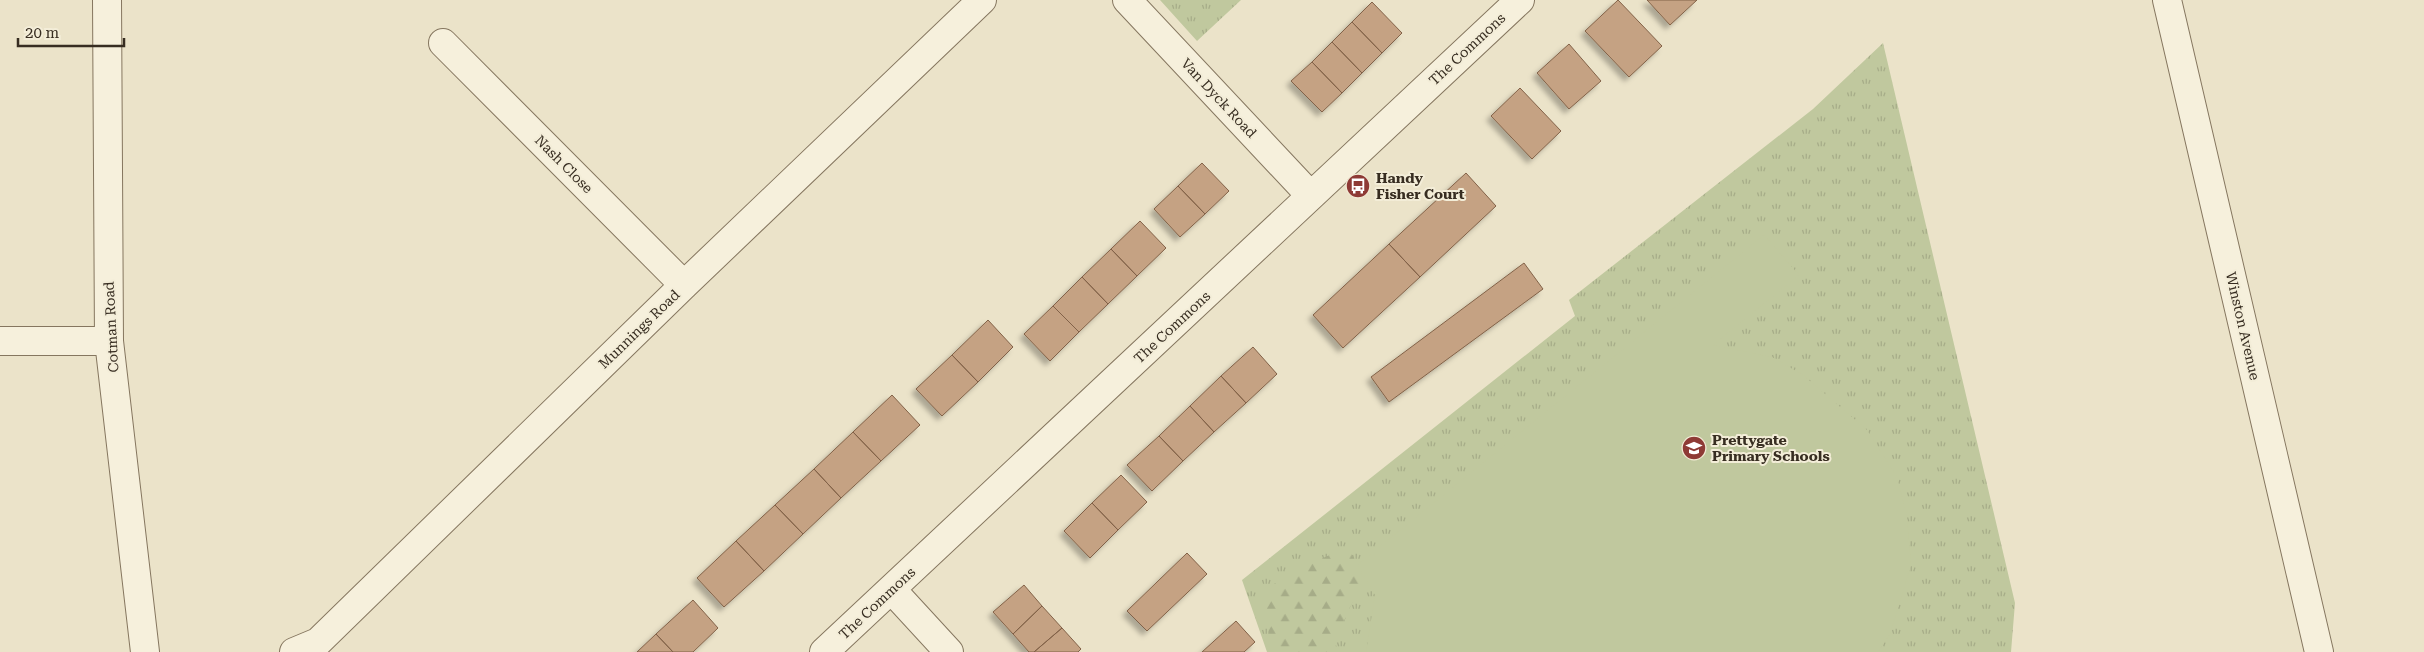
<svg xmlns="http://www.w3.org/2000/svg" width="2424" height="652" font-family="'Roboto Serif',serif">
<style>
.grass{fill:url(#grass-tufts)}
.forest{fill:url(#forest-firs)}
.pitch{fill:#c0c89e}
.building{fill:#c5a283;stroke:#826248;filter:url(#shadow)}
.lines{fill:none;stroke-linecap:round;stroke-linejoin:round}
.minor-casing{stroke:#85765f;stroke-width:30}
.minor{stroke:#f6f0dc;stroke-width:28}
.labels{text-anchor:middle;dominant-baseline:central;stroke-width:4;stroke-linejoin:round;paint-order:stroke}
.street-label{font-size:14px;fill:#372d21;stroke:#f3edd8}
.poi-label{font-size:14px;font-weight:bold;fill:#372d21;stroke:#f3edd8;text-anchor:start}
</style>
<defs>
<pattern id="grass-tufts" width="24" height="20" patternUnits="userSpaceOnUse" patternTransform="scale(1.25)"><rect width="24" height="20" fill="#c0c89e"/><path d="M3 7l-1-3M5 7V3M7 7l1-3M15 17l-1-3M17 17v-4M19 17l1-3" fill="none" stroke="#a6ac88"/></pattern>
<pattern id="forest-firs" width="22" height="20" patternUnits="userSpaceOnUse" patternTransform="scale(1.25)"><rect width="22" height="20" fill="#c0c89e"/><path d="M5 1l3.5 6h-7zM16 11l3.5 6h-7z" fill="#a6ac88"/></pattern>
<filter id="shadow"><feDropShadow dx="-4.5" dy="4.5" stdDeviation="2.5" flood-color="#0004"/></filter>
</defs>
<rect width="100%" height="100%" fill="#ebe3c9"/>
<!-- grass -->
<path class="grass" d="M 1160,0 L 1241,0 L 1197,41 Z
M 1883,43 L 2015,603 L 2011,652 L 1267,652 L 1242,580 L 1575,316 L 1569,300 L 1813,109 Z"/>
<!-- forest -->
<path class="forest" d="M 1347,547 L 1364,575 C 1355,599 1343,620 1335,644 L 1341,652 L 1276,652 L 1259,606 L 1272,585 L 1310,564 Z"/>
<!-- pitch -->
<path class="pitch" d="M 1764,235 L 1799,275 L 1713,345 L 1772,357 L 1803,375 L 1867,430 L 1897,477 L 1907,516 L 1911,565 L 1890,634 L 1878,652 L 1366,652 L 1375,595 L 1357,565 Z"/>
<!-- building -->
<path class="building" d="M 1618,0 L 1662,46 L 1629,77 L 1585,31 Z
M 1647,0 L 1697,0 L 1670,25 Z
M 1372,2 L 1402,33 L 1382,53 L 1352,22 Z
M 1352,22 L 1382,53 L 1362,73 L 1332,42 Z
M 1332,42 L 1362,73 L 1342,93 L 1312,62 Z
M 1569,44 L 1601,81 L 1569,109 L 1537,73 Z
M 1312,62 L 1342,93 L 1322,112 L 1291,81 Z
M 1520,88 L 1561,131 L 1532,159 L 1491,116 Z
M 1202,163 L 1229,191 L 1205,214 L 1178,186 Z
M 1466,173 L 1496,206 L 1420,277 L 1389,244 Z
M 1178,186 L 1205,214 L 1180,237 L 1154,209 Z
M 1140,221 L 1166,248 L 1137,276 L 1111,249 Z
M 1389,244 L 1420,277 L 1343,348 L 1313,315 Z
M 1111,249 L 1137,276 L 1108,304 L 1082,277 Z
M 1524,263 L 1543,289 L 1389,402 L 1371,377 Z
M 1082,277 L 1108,304 L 1079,332 L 1053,306 Z
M 1053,306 L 1079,332 L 1050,361 L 1024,334 Z
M 988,320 L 1013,347 L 978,382 L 952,355 Z
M 1253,347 L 1277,374 L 1246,403 L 1221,376 Z
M 952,355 L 978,382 L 942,416 L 916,389 Z
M 1221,376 L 1246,403 L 1214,432 L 1190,406 Z
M 892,395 L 920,425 L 881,461 L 853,432 Z
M 1190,406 L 1214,432 L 1183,461 L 1159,436 Z
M 853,432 L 881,461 L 841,498 L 814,469 Z
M 1159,436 L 1183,461 L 1152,491 L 1127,465 Z
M 814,469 L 841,498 L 803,534 L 775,505 Z
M 1121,475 L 1147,502 L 1118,530 L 1092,503 Z
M 1092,503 L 1118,530 L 1090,558 L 1064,531 Z
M 775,505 L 803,534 L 764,571 L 736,541 Z
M 736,541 L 764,571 L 724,607 L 697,578 Z
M 1187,553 L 1207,574 L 1147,631 L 1127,611 Z
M 1024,585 L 1042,606 L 1013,634 L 993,612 Z
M 693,600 L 718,628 L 693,652 L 673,652 L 656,634 Z
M 1042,606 L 1062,628 L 1034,652 L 1029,652 L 1013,634 Z
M 1236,621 L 1255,642 L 1244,652 L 1202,652 Z
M 1062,628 L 1081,649 L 1078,652 L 1034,652 Z
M 656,634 L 673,652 L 637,652 Z"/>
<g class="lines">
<!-- minor casing -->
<g class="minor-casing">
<path id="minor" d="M 107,0 L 109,341 L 145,652
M 1127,0 L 1310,195
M 2167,0 L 2319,652
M 443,43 L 684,285
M 0,341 L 109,341
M 892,590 L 949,652
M 294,652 L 318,642 L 684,285 L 982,0
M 824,652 L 1520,0"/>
</g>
<!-- minor -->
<use href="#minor" class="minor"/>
</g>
<!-- icons -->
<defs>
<g id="bus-disc" transform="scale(1.25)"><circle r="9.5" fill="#8e3a35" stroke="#f3edd8"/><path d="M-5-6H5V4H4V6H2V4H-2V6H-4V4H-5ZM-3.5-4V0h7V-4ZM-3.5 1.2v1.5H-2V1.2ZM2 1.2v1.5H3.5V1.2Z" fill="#fff"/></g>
<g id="school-disc" transform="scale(1.25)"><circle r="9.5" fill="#8e3a35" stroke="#f3edd8"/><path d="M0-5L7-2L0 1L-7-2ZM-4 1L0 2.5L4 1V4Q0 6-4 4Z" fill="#fff"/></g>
</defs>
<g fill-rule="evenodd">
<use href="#bus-disc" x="1358" y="186"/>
<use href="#school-disc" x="1694" y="448"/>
</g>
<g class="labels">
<!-- street labels -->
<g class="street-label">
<text transform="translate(1467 49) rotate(-43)">The Commons</text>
<text transform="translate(1219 98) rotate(47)">Van Dyck Road</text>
<text transform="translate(564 164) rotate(45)">Nash Close</text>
<text transform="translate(2243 326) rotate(77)">Winston Avenue</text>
<text transform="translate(111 327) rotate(-93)">Cotman Road</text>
<text transform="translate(1172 327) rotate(-43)">The Commons</text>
<text transform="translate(639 329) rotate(-44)">Munnings Road</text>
<text transform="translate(877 603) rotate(-43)">The Commons</text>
</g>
<!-- poi labels -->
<g class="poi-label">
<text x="1376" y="178">Handy<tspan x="1376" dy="16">Fisher Court</tspan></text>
<text x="1712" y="440">Prettygate<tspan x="1712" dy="16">Primary Schools</tspan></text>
</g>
</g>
<!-- scale -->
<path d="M18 38v8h106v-8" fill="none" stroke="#372d21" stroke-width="2.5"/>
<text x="25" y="38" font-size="15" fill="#372d21" stroke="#f3edd8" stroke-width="4" paint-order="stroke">20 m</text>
</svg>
